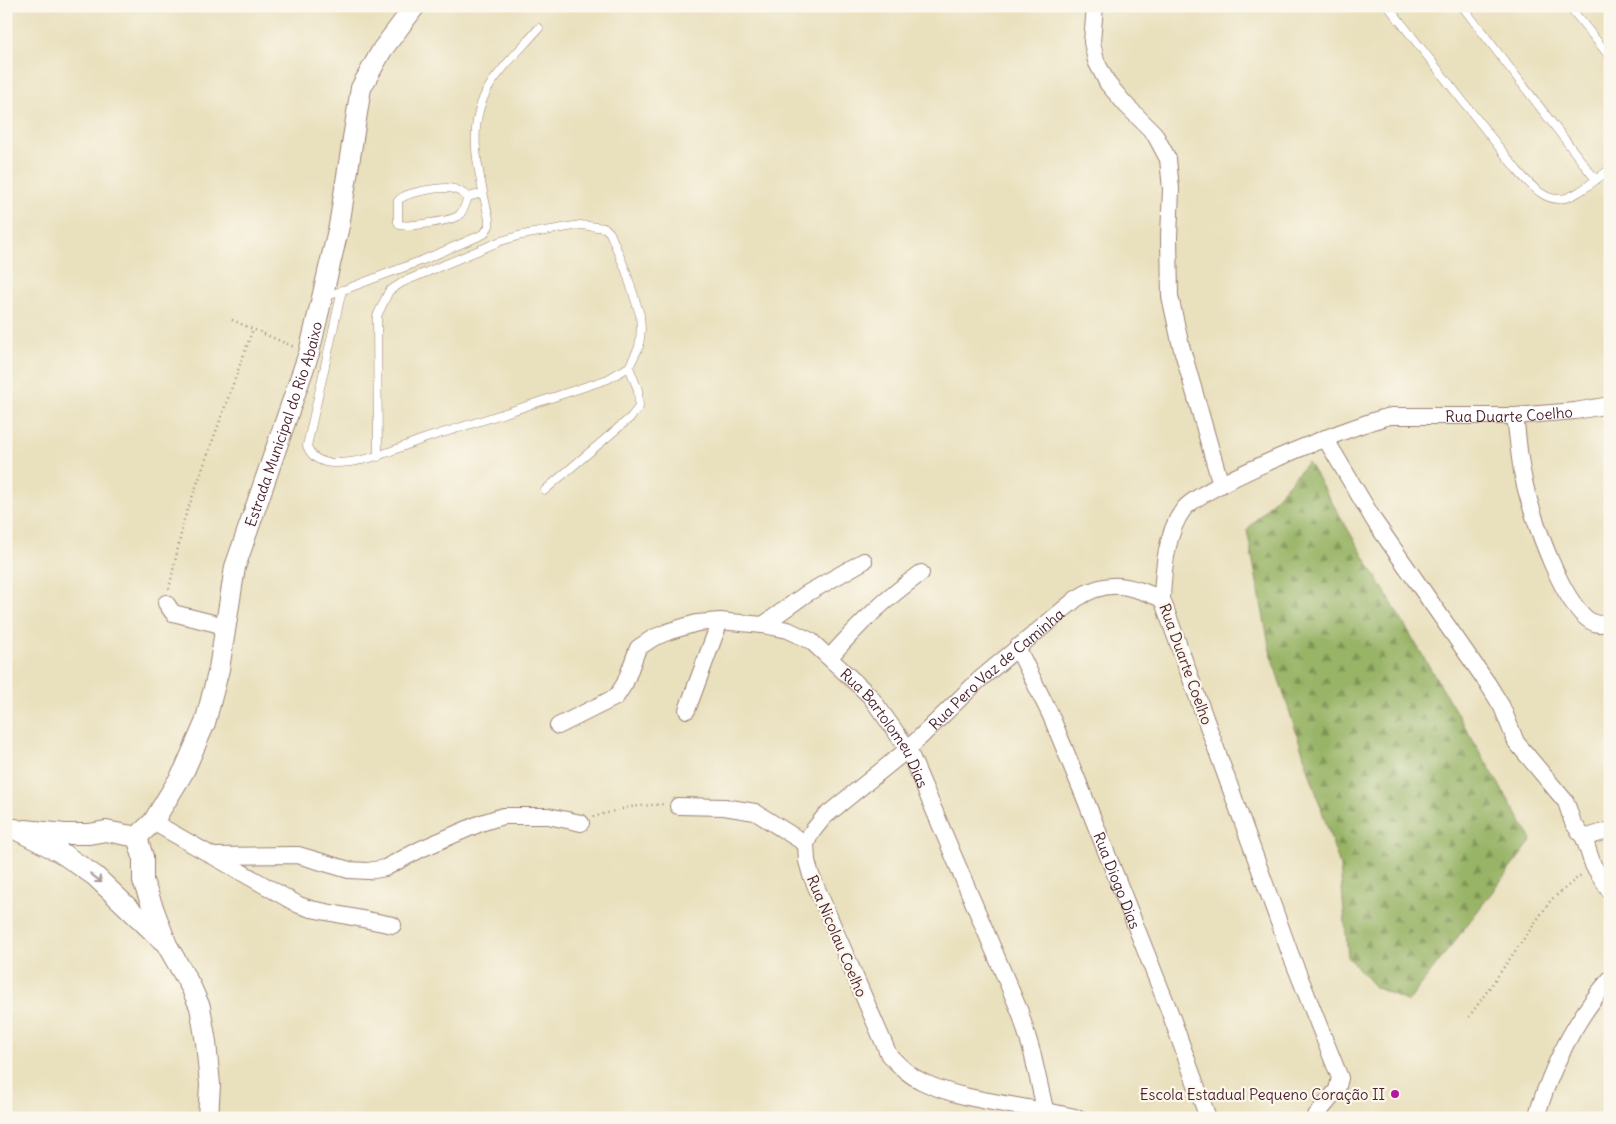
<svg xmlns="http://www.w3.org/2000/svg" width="1616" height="1124" font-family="Delius,sans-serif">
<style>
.forest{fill:url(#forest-firs);stroke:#716a48}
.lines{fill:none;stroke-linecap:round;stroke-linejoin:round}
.service-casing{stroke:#9a8074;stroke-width:9}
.minor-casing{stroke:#9a8074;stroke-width:18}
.tertiary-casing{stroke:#9a8074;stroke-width:22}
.path{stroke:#9a8074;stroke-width:2.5;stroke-dasharray:1 4;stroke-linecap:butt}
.service{stroke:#fff;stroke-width:8}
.minor{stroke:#fff;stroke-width:16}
.tertiary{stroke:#fff;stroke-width:20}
.oneway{stroke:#ae9aa0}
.poi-dot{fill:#b5179e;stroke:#fbf7ec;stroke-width:2}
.labels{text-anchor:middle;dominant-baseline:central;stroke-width:4.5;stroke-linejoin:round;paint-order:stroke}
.street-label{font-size:15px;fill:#4a1f2b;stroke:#fbf7ec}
.poi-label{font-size:15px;fill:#4a1f2b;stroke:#fbf7ec;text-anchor:end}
</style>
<defs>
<pattern id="forest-firs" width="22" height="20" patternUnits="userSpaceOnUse" patternTransform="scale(1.25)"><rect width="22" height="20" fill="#98b466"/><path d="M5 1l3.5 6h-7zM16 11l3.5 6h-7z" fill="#7e9254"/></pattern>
</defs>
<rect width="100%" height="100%" fill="#fbf7ec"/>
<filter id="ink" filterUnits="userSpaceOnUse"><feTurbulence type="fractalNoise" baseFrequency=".02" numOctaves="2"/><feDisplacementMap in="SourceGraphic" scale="10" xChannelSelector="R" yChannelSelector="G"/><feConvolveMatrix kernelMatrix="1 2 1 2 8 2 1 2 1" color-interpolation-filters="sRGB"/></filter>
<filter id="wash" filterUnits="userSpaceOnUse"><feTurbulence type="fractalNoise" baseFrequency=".0096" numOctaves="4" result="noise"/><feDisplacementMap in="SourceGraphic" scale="20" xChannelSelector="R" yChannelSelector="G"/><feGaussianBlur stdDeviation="1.12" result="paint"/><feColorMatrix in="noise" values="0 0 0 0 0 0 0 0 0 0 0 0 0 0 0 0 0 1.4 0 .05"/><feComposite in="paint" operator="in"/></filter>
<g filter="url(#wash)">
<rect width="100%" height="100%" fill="#e9e0bd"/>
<!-- forest -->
<path class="forest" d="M 1308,462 L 1532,840 L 1408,1002 L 1375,987 L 1348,957 L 1340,866 L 1271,655 L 1247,530 Z"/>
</g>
<g filter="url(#ink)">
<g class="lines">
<!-- service casing -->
<g class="service-casing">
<path id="service" d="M 1388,6 L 1517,170 C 1556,216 1568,201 1610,169
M 1462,6 L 1596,180
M 1569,6 L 1610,57
M 468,197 C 466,202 464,211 459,215 C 453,221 409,227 400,225 L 398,222 L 398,201 C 404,192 444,186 454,189 C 459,190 464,194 468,197 L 483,193
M 342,290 L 307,446 C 311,457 321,463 334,463 C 370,463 396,448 429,437 C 489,419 548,399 608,379 L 629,367 L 639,347 L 641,329 L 640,315 L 626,271 L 610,233 L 605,228 L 580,225 L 522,235 L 501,241 L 403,282 L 389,291 L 377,316 L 378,457
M 325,297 L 423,260 L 484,234 L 489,226 L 489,219 C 480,176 464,128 489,87 C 502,66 523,47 539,28
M 545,490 L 631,417 L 639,407 L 638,390 L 629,367"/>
</g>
<!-- minor casing -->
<g class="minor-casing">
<g id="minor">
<path d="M 1095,6 L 1092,42 L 1096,61 L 1108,84 L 1126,105 L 1154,133 L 1168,159 L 1171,189 L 1169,237 L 1170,296 L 1180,342 L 1221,485"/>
<path d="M 1515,416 C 1518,438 1519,460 1524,481 C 1530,509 1566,622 1599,624 C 1602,624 1607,622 1610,621"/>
<path d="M 1325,438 L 1375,522 L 1488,684 L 1502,707 L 1516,742 L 1566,802 L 1573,823 L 1584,838 L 1593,865 L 1610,891"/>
<path d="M 166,603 L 173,613 L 225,626"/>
<path d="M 763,625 L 806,594 L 864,561"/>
<path id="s1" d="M 1017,647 L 1051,716 L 1084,796 L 1169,1010 L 1208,1118"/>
<path d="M 830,657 C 861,622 884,600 921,573"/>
<path d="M 687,710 L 720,621"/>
<path id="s2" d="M 558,726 L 616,697 L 625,683 L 638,648 L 653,638 L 670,631 L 697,623 L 720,621 L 763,625 L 788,630 L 811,641 L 870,696 L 908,749 L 1020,1012 L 1032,1052 L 1045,1109"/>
<path d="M 678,806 L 724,807 L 755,812 L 806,844"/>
<path d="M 153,822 L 299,905 L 311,909 L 393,925"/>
<path d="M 1584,838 L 1610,830"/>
<path d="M 212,856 L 298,855 L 349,870 L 368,871 L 385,868 L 421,849 L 481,823 L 503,816 L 548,816 L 581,823"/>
<path id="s3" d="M 1078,1118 C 1029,1105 965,1103 921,1081 C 908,1075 899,1065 889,1055 L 811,875 L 807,861 L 806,844 L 811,833 L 824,817 L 908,749 L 979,680 L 1076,599 C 1108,578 1128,585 1162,599"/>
<path id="s4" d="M 1314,1118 L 1337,1090 L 1340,1078 L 1290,953 L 1162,599 C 1163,571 1166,533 1183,510 C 1200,486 1357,423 1391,416 L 1515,416 L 1575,411 L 1610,405"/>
<path d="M 1536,1118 C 1551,1068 1576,1018 1610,979"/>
</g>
</g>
<!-- tertiary casing -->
<g class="tertiary-casing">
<g id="tertiary">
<path d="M 15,829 L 60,852 L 95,876 L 162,940"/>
<path d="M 25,830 L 65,834 L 89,834 L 106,831 L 137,837"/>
<path id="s5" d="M 137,837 L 153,822 L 184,771 L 205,723 L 219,669 L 235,567 L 309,353 L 339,226 L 361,88 L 382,50 L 415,6"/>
<path d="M 137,837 L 143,857 L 143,881 L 167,945 L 191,987 L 200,1007 L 206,1042 L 210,1085 L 208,1118"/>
</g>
</g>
<!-- path -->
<path class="path" d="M 232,320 L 294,347
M 169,589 L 184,520 L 253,329
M 593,817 L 629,807 L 664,804
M 1469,1017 L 1551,900 L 1582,874"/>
<!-- service -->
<use href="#service" class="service"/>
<!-- minor -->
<use href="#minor" class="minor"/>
<!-- tertiary -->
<use href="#tertiary" class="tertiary"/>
</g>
<!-- one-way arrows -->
<defs><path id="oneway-shaft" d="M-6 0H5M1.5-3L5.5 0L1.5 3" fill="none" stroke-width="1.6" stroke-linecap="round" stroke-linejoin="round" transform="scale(1.25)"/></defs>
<use class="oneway" href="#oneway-shaft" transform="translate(96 878) rotate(38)"/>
</g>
<!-- markers -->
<circle class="poi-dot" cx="1395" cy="1094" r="5"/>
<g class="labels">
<!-- street labels -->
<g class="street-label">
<text stroke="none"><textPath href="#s4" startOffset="1000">Rua Duarte Coelho</textPath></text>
<text stroke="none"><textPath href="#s5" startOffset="444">Estrada Municipal do Rio Abaixo</textPath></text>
<text transform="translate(1186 664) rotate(70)">Rua Duarte Coelho</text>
<text stroke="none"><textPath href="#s3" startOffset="691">Rua Pero Vaz de Caminha</textPath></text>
<text stroke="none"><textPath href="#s2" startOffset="416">Rua Bartolomeu Dias</textPath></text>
<text stroke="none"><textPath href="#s1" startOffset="254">Rua Diogo Dias</textPath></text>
<text transform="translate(837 936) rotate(67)">Rua Nicolau Coelho</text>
</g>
<!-- poi labels -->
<g class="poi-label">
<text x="1385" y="1094">Escola Estadual Pequeno Coração II</text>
</g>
</g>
<!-- margin -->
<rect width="1616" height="1124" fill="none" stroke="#fbf7ec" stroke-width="25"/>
</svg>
